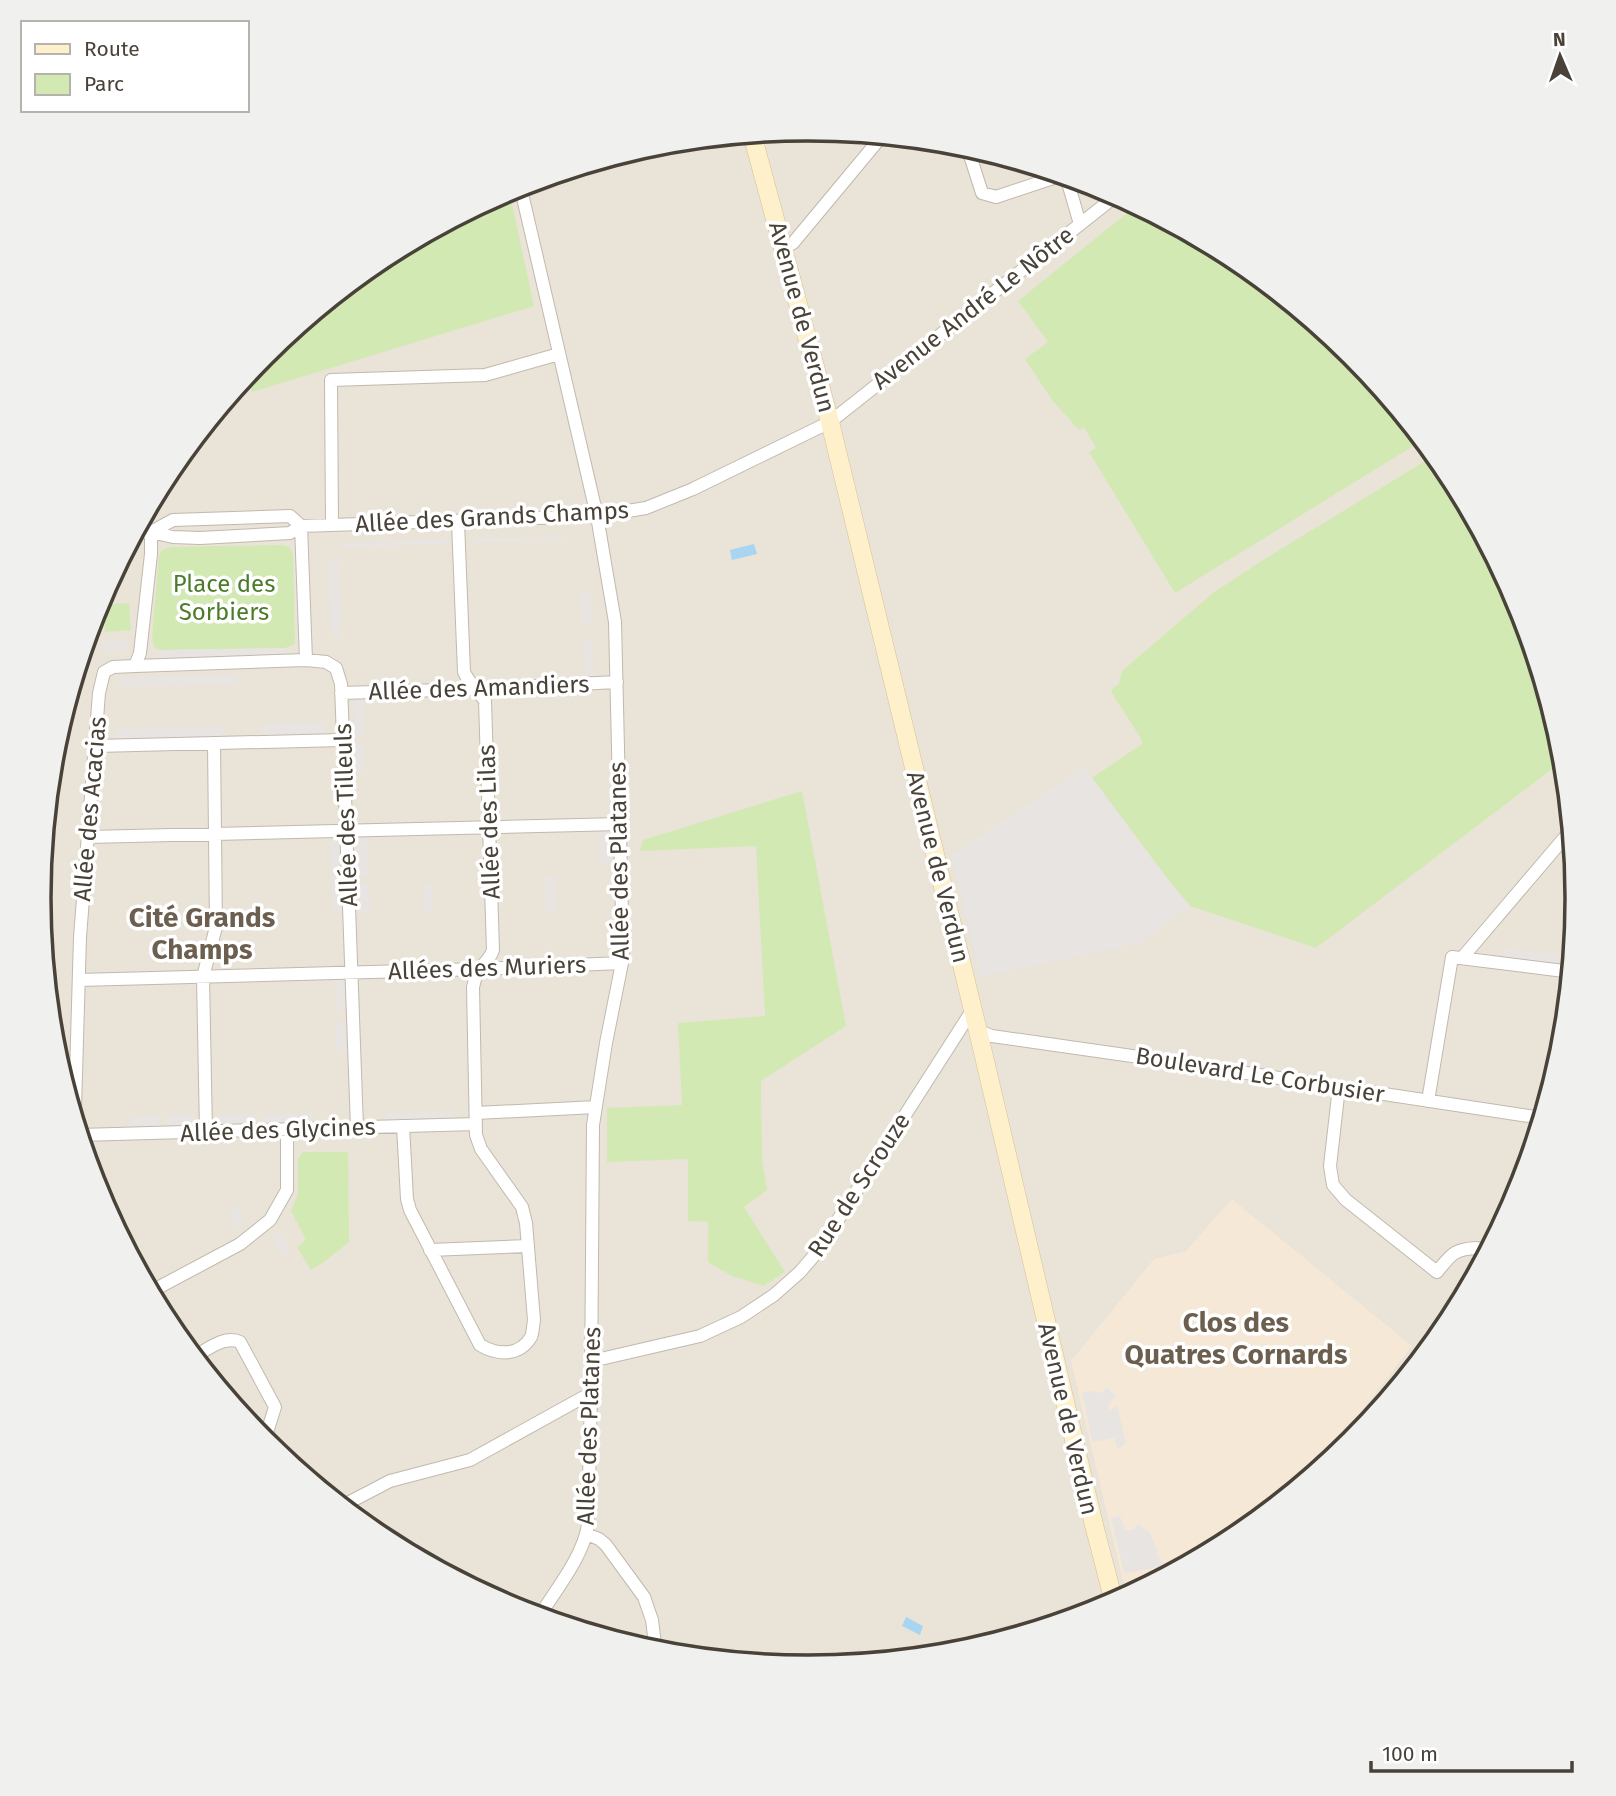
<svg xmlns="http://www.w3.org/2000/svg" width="1616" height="1796" font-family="'Fira Sans',sans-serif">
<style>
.residential{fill:#e9e3d8}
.commercial{fill:#f6e8d6}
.green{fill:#d3e9b4}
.parking{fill:#e7e4e2}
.water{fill:#a8d5f1}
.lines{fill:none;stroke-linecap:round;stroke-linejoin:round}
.street-casing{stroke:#c1b9ad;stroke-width:14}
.secondary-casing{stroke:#d4c39a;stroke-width:19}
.street{stroke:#fff;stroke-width:12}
.secondary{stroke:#fef0cb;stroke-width:18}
.labels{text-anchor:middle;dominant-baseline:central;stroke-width:7;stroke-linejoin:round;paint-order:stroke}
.street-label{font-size:24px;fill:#494238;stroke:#fff}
.park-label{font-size:24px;fill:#4c7c2a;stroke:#fff}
.quarter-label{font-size:28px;font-weight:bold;fill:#6c5f4f;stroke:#fff}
.rim{fill:none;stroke:#494238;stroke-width:3.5}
</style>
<rect width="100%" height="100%" fill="#f5f1ea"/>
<!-- residential -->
<path class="residential" d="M 808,129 L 959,143 L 1103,187 L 1236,258 L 1352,354 L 1448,471 L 1519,604 L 1563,748 L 1577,898 L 1563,1049 L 1519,1193 L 1448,1326 L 1352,1442 L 1313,1474 L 1411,1346 L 1185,1252 L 1154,1259 L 1122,1577 L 1128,1595 L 1102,1609 L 958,1653 L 808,1667 L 657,1653 L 513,1609 L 380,1538 L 264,1442 L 168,1325 L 97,1192 L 53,1048 L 39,898 L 53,747 L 97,603 L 168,470 L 264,354 L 381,258 L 514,187 L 658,143 Z"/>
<!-- commercial -->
<path class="commercial" d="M 1232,1199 L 1412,1346 L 1313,1474 L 1235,1538 L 1128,1595 L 1122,1577 L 1071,1361 L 1154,1259 L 1185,1252 Z"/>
<!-- green -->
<path class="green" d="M 509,190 L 534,306 L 252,392 L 246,375 L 264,354 L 381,258 L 452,220 L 465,216 L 467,212 Z
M 1137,205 L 1236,258 L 1352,354 L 1423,440 L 1175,593 L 1089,452 L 1096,448 L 1084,427 L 1079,430 L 1052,400 L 1025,359 L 1048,342 L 1018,301 Z
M 1435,455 L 1448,471 L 1519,604 L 1563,748 L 1564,760 L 1316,948 L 1190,906 L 1169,881 L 1092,778 L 1142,744 L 1142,740 L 1112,693 L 1112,689 L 1119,684 L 1122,671 L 1213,593 L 1263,560 Z
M 283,545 L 289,547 L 293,553 L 295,644 L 285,648 L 162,650 L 154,648 L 152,636 L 159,556 L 162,550 L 170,547 Z
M 129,603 L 131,630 L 105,632 L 104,605 Z
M 802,791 L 846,1026 L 761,1081 L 762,1159 L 767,1190 L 744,1207 L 785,1272 L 764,1286 L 732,1276 L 708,1262 L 708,1222 L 688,1221 L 688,1159 L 607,1162 L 607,1108 L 682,1105 L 678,1023 L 765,1016 L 756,846 L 640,851 L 643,840 Z
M 303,1152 L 348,1152 L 349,1242 L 324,1262 L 311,1270 L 297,1247 L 306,1240 L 291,1211 L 298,1194 L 298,1158 Z"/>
<!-- parking -->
<path class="parking" d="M 564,536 L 564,540 L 472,543 L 472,539 Z
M 446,539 L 446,544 L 342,548 L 341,543 Z
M 338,560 L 341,636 L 331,636 L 328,561 Z
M 580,592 L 591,592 L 592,623 L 581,623 Z
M 583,639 L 592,639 L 594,679 L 585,679 Z
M 127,640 L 128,650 L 102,651 L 101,641 Z
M 285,648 L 286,657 L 162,660 L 162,650 Z
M 237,675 L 238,685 L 118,687 L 118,677 Z
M 353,695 L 363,695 L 365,735 L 354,736 Z
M 326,722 L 326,733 L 262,735 L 262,724 Z
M 223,726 L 223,737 L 117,740 L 116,729 Z
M 364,743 L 365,773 L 356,773 L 355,744 Z
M 1084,767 L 1169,881 L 1190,906 L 1139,943 L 980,977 L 952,854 Z
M 609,831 L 611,863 L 600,864 L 598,832 Z
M 357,835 L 367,835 L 368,876 L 358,876 Z
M 330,836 L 339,836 L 341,876 L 332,877 Z
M 544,877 L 555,877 L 556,911 L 546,912 Z
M 423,882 L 432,886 L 433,914 L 424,910 Z
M 369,883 L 370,912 L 360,913 L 358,884 Z
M 331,884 L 342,884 L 343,912 L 333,913 Z
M 1504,948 L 1559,955 L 1557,970 L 1502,963 Z
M 335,980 L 345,980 L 346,1010 L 336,1011 Z
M 335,1023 L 345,1023 L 346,1050 L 337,1051 Z
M 455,1111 L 455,1122 L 385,1123 L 385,1113 Z
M 312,1113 L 313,1124 L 261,1126 L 261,1115 Z
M 195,1114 L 195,1126 L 165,1127 L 165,1115 Z
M 254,1114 L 254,1124 L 219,1125 L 219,1115 Z
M 160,1115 L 161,1128 L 130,1129 L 130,1117 Z
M 241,1206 L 242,1226 L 231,1227 L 230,1207 Z
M 281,1233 L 290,1251 L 281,1256 L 272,1237 Z
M 1107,1387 L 1116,1396 L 1109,1403 L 1108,1412 L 1117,1405 L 1126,1443 L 1118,1449 L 1114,1438 L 1092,1442 L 1082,1392 L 1091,1391 L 1101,1393 Z
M 1120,1516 L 1125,1530 L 1134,1530 L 1138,1524 L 1149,1531 L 1158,1552 L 1156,1554 L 1168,1571 L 1161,1576 L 1154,1568 L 1124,1573 L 1111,1518 Z"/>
<!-- water -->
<path class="water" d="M 754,544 L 757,554 L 732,560 L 730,550 Z
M 906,1617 L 923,1626 L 920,1635 L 902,1626 Z"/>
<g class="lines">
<!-- street casing -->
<g class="street-casing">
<path id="street" d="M 967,146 L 982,193 L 996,197 L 1062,175
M 1066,176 L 1080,224
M 520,185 L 597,516 L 615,622 L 623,958 L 606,1043 L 593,1125 L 591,1393 L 588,1525 C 583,1557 556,1589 539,1617
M 784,248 L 793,243 L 882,136
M 332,525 L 331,380 L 485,375 L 559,354
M 301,526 L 306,660 L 326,662 L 336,668 L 341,684 L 357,1128
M 135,532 L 151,532 L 173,537 L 200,538 L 290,533 L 301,526 L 597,516 L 646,508 L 693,489 L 830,422 L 1117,195
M 151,532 L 173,520 L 290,516 L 301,526
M 135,666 L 306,660
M 341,693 L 476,689 L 617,682
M 96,746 L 343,740
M 88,837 L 620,824
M 1462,958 L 1571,830
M 79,980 L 479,969 L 622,963
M 978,1031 L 992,1036 L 1174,1062 L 1542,1118
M 1339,1087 L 1330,1166 L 1333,1185 L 1346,1200 L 1437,1272 C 1451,1255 1453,1249 1477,1248 L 1485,1256
M 1428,1101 L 1452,957 L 1564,971 L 1570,969
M 73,1113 L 75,1108 L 80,937 L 99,693 L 104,672 L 113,667 L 135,666 L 140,653 L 151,554 L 151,532
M 476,1113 L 596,1107
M 403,1126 L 407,1199 L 410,1210 L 480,1345 C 497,1355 519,1357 531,1337 C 533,1333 533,1325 534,1320 L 526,1223 L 522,1207 L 481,1149 L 476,1135 L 473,987 C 475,981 475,975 479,970 C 485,962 490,959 493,950 L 485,701 C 478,691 469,683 464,672 L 458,522
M 206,1132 L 203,977 L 216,927 L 214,743
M 80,1135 L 476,1124
M 430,1250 L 528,1246
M 150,1292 L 240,1244 L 270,1220 L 287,1190 L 287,1130
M 194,1357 C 208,1349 225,1335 240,1342 L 275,1407 L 264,1442
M 592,1361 L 700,1336 L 741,1317 L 774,1295 L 800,1272 L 818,1251 L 973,1009
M 342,1506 L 390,1481 L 470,1460 L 591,1393
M 586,1534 L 599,1539 L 606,1545 L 644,1597 L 652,1620 L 656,1652"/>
</g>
<!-- secondary casing -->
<g class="secondary-casing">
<path id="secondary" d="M 752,134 L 830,422 L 978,1031 L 1094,1525 L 1114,1602"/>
</g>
<!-- street -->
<use href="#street" class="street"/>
<!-- secondary -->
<use href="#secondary" class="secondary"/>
</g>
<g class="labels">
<!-- street labels -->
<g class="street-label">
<text transform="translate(973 308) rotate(-38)">Avenue André Le Nôtre</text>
<text transform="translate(802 317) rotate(75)">Avenue de Verdun</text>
<text transform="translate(492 517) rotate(-3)">Allée des Grands Champs</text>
<text transform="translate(479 688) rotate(-2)">Allée des Amandiers</text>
<text transform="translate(90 809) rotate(-85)">Allée des Acacias</text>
<text transform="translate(346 815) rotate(-92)">Allée des Tilleuls</text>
<text transform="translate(489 822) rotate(-92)">Allée des Lilas</text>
<text transform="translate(619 861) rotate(-91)">Allée des Platanes</text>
<text transform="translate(938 867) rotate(76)">Avenue de Verdun</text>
<text transform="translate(487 968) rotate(-2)">Allées des Muriers</text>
<text transform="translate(1260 1075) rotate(9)">Boulevard Le Corbusier</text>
<text transform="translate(278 1130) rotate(-2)">Allée des Glycines</text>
<text transform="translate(859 1185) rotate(-57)">Rue de Scrouze</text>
<text transform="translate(1068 1419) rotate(77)">Avenue de Verdun</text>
<text transform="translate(589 1426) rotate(-88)">Allée des Platanes</text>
</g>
<!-- park labels -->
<g class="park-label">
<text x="224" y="584">Place des<tspan x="224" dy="28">Sorbiers</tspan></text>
</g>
<!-- quarter labels -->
<g class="quarter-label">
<text x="202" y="917">Cité Grands<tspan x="202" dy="32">Champs</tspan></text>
<text x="1236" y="1322">Clos des<tspan x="1236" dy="32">Quatres Cornards</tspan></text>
</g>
</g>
<!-- crop -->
<path d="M0 0H1616V1796H0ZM51 898a757 757 0 1 1 1514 0a757 757 0 1 1-1514 0Z" fill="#f0f0ef" fill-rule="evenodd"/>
<path class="rim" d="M51 898a757 757 0 1 1 1514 0a757 757 0 1 1-1514 0Z"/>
<!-- legend -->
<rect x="21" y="21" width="228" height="91" fill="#ffffff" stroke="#b6b3af" stroke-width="2"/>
<rect x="35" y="44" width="35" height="10" fill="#fef0cb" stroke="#b6b3af" stroke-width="2"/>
<text x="84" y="56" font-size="21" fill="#494238">Route</text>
<rect x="35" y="74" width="35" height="21" fill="#d3e9b4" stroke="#b6b3af" stroke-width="2"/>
<text x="84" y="91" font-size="21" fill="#494238">Parc</text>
<!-- north arrow -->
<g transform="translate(1560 56) rotate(358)" stroke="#ffffff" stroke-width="5" paint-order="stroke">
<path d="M0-5L12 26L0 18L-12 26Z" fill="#494238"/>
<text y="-10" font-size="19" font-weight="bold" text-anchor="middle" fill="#494238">N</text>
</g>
<!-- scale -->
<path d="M1371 1761v10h201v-10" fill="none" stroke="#494238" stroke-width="3.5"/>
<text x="1382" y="1761" font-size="21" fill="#494238" stroke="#ffffff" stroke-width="5" paint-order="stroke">100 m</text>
</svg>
